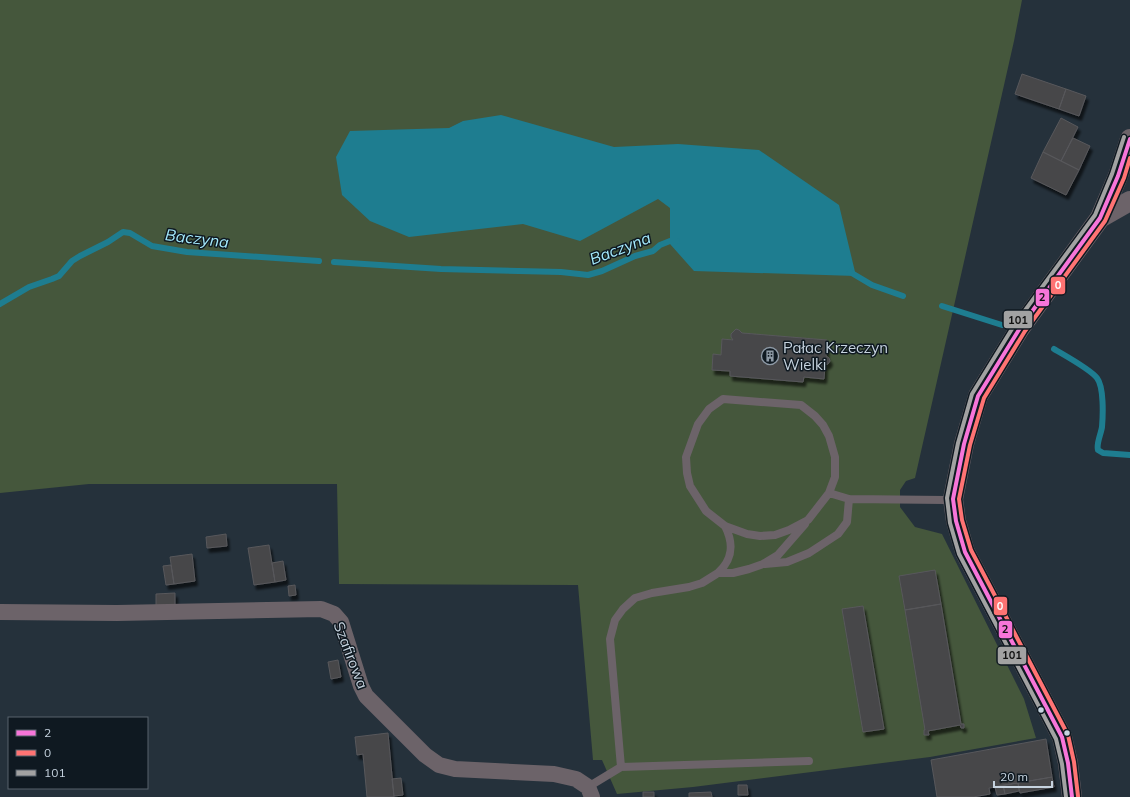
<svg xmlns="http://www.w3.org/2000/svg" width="1130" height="797" font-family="Mulish,sans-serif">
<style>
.green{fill:#45573c}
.water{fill:#1e7d90}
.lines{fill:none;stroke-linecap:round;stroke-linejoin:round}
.stream{stroke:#1e7d90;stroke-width:6}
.building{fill:#46464a;stroke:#58585b;filter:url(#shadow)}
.service{stroke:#6c6369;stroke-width:8}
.minor{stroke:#6c6369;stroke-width:16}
.tertiary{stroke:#6c6369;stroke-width:20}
.bus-1-casing{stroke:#0f1921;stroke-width:7}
.bus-2-casing{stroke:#0f1921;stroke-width:7}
.bus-3-casing{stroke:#0f1921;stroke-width:7}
.bus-1{stroke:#f775d9;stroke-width:4}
.bus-2{stroke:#ff7373;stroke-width:4}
.bus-3{stroke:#a2a2a2;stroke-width:4}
.bus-dot{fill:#c6d3df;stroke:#0f1921;stroke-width:1.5}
.labels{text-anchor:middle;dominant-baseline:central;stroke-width:3;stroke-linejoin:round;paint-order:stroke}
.poi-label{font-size:15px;fill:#c6d3df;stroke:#0f1921;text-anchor:start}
.street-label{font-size:15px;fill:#c6d3df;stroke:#0f1921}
.water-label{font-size:16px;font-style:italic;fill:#a4eafc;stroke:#0f1921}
.line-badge{stroke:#0f1921;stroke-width:1.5}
.badge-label{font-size:11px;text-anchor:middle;font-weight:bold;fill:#fff}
.pale-badge-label{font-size:11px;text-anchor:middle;font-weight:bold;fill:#111}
</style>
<defs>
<filter id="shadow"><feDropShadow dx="2.5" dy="4.5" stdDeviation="1" flood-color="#0009"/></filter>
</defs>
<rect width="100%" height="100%" fill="#25313b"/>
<!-- green -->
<path class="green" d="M 0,0 L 1022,0 L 1014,41 L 915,478 L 906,481 L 900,490 L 900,507 L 915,527 L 942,534 L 1024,699 L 1036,738 L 930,757 L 693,787 L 617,794 L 602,760 L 593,760 L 578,585 L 339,584 L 337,484 L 89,484 L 0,493 Z"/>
<!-- water -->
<path class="water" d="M 501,115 L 614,147 L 678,144 L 759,150 L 839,205 L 856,276 L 694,271 L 670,244 L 670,208 L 658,199 L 580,241 L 523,224 L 409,237 L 370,221 L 342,195 L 336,157 L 350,131 L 449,128 L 463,121 Z"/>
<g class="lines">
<!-- stream -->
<path class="stream" d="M 334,262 L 441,269 L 561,272 L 588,275 L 602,271 L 635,256 L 653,251 L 660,245 L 670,241 L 677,241
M 850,272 L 872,285 L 903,296
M 0,304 L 29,287 L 52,279 L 59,276 L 72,261 L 80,256 L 108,242 L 123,232 L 130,233 L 152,246 L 187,252 L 319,261
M 942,306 L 1002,325
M 1054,349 C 1064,355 1090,369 1097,378 C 1104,387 1103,415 1102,427 C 1101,434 1096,444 1098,450 L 1103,453 L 1130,455"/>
</g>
<!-- building -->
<path class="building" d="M 1022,74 L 1066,89 L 1059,109 L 1015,94 Z
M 1066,89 L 1086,96 L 1079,116 L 1059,109 Z
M 1061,118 L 1078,127 L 1061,161 L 1043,152 Z
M 1073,138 L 1090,146 L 1079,170 L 1061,161 Z
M 1043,152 L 1079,170 L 1066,195 L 1031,178 Z
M 736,329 L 739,330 L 742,333 L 827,340 L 826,356 L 829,358 L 830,361 L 828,364 L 825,365 L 824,379 L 804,377 L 803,382 L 730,376 L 730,371 L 712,370 L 713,354 L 721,355 L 722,339 L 733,340 L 731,337 L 731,334 Z
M 226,534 L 227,546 L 207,548 L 206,537 Z
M 269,545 L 275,582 L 254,585 L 248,548 Z
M 192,554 L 195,581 L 174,584 L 170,557 Z
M 283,561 L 286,580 L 275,582 L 272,563 Z
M 171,565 L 174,584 L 166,585 L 163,566 Z
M 935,570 L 941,604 L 905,610 L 899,576 Z
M 295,585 L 296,595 L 289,596 L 288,586 Z
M 175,593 L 175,606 L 156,606 L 156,594 Z
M 941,604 L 961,724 L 964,724 L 964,728 L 961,728 L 960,725 L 928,731 L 929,735 L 924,735 L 924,730 L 925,730 L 905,610 Z
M 863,606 L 884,729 L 863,732 L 842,609 Z
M 338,660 L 341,677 L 331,679 L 328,662 Z
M 388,733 L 394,797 L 367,797 L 363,754 L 357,755 L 355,737 Z
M 1046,739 L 1052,777 L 989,788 L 990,794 L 973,797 L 937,797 L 931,760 Z
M 1052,777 L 1054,787 L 1020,793 L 1018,783 Z
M 401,778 L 403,795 L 394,796 L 392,779 Z
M 1018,783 L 1019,791 L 1005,794 L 1003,785 Z
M 738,785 L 747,785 L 748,795 L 738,795 Z
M 1003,785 L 1005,794 L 997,795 L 995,787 Z
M 643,792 L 654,792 L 654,797 L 643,797 Z
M 711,792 L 712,797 L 689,797 L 689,793 Z"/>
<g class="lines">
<!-- service -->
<path class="service" d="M 723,399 L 801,405 L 815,416 L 823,425 L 829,436 L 835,457 L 835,477 L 829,493 L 808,520 L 789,530 L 775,535 L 760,536 L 747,534 L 725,526 L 706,511 L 690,486 L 687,473 L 686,457 L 698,424 L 709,409 Z
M 829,493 L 849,499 L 945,500 L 953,499
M 765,564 L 787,562 L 809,553 L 838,534 L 847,522 L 849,499
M 718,573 C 733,559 734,544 725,526
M 621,767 L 809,761
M 588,787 L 621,767 L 610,639 L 615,620 L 623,609 L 635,598 L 652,593 L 689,587 L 702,583 L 718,573 L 733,573 L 749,569 L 763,564 L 778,555 L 805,524"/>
<!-- minor -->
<path class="minor" d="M 0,612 L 117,613 L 321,609 L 334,614 L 341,622 L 361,686 L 366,696 L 425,755 L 439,765 L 455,769 L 554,774 L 576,779 L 588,787 L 592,797"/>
<!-- tertiary -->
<path class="tertiary" d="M 1100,218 L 1130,201
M 1072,797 L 1068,763 L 1062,737 L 965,552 L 956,521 L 953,499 L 964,444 L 978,396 L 1020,328 L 1100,218 L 1118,176 L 1130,139"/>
<!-- bus-1 casing -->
<g class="bus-1-casing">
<path id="bus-1" d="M 1072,797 L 1068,763 L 1062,737 L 965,552 L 956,521 L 953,499 L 964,444 L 978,396 L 1020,328 L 1100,218 L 1118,176 L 1130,139"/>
</g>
<!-- bus-2 casing -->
<g class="bus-2-casing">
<path id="bus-2" d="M 1078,796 L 1074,762 L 1068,735 L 971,550 L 962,520 L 959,499 L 970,445 L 984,398 L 1025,331 L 1105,221 L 1124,178 L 1130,158"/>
</g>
<!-- bus-3 casing -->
<g class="bus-3-casing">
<path id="bus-3" d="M 1066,797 L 1062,764 L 1056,739 L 959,554 L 950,523 L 947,498 L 958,443 L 972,394 L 1015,324 L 1095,215 L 1112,174 L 1124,137"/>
</g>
<!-- bus-1 -->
<use href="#bus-1" class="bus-1"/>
<!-- bus-2 -->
<use href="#bus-2" class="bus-2"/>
<!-- bus-3 -->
<use href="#bus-3" class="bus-3"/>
</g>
<!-- icons -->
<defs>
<g id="building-ring" transform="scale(0.9)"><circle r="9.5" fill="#0f1921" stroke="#8e9aa6" stroke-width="1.5"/><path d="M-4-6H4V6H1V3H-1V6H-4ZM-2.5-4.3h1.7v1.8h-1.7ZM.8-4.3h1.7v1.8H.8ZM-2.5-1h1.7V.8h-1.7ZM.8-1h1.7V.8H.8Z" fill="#8e9aa6"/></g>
</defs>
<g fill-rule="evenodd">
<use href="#building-ring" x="770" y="356"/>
</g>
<!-- markers -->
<g class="bus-dot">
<circle cx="1041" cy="710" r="3.5"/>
<circle cx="1067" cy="733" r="3.5"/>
</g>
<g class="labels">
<!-- poi labels -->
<g class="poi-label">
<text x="783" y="347">Pałac Krzeczyn<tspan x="783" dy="17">Wielki</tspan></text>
</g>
<!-- street labels -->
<g class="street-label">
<text transform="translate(351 655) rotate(69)">Szafirowa</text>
</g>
<!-- water labels -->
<g class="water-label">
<text transform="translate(197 238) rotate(7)">Baczyna</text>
<text transform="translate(620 248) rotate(-21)">Baczyna</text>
</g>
</g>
<g class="line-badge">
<rect x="1050" y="276" width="16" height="19" rx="4" fill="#ff7373"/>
<rect x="1035" y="288" width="15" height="19" rx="4" fill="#f775d9"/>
<rect x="1003" y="310" width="30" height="19" rx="4" fill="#a2a2a2"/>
<rect x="993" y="596" width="15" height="20" rx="4" fill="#ff7373"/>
<rect x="998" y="620" width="15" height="19" rx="4" fill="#f775d9"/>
<rect x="997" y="646" width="30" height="19" rx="4" fill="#a2a2a2"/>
</g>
<g class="badge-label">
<text x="1058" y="289">0</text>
<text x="1000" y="610">0</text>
</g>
<g class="pale-badge-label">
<text x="1042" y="301">2</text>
<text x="1018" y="324">101</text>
<text x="1005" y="633">2</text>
<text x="1012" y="659">101</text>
</g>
<!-- legend -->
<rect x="8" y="717" width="140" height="72" fill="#0f1921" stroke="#58636d"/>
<rect x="16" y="730" width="20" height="6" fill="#f775d9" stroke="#58636d"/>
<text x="44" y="737" font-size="12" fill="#c6d3df">2</text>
<rect x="16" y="750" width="20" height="6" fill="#ff7373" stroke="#58636d"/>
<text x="44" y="757" font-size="12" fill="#c6d3df">0</text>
<rect x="16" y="770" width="20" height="6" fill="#a2a2a2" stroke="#58636d"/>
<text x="44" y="777" font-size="12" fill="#c6d3df">101</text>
<!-- scale -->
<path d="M994 781v6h58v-6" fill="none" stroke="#c6d3df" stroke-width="2"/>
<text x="1000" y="781" font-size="12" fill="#c6d3df" stroke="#0f1921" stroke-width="3" paint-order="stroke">20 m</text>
</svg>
